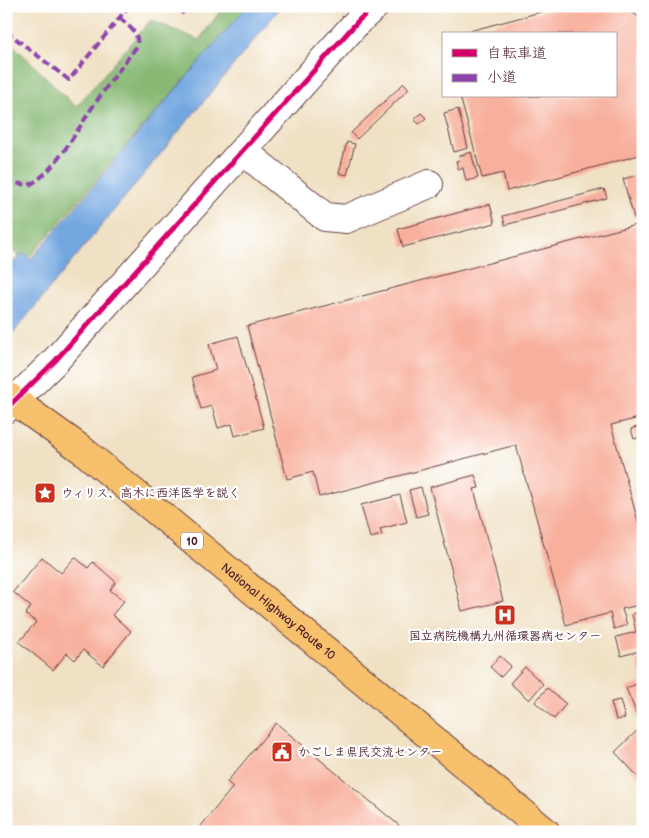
<svg xmlns="http://www.w3.org/2000/svg" width="649" height="838" font-family="'Balsamiq Sans','Klee One',sans-serif">
<style>
.forest{fill:#88ba74;stroke:#696c50}
.water{fill:#73a7e0;stroke:#5e6386}
.building{fill:#f8b09d}
.lines{fill:none;stroke-linecap:round;stroke-linejoin:round}
.minor-casing{stroke:#633c42;stroke-width:30}
.highway-casing{stroke:#633c42;stroke-width:30}
.minor{stroke:#fff;stroke-width:28}
.highway{stroke:#f7c06c;stroke-width:28}
.quiet{stroke:#8e44ad;stroke-width:4;stroke-dasharray:8 4;stroke-linecap:butt}
.cycleway-casing{stroke:#fff;stroke-width:8}
.cycleway{stroke:#d6006c;stroke-width:5}
.labels{text-anchor:middle;dominant-baseline:central;stroke-width:4.5;stroke-linejoin:round;paint-order:stroke}
.shield{fill:#fff;stroke:#80626b;stroke-width:1}
.shield-label{font-size:11px;font-weight:bold;fill:#4a1f2b}
.poi-label{font-size:12px;font-weight:bold;fill:#4a1f2b;stroke:#fff;text-anchor:start}
.street-label{font-size:12px;fill:#4a1f2b;stroke:#fff}
</style>
<rect width="100%" height="100%" fill="#fff"/>
<filter id="ink" filterUnits="userSpaceOnUse"><feTurbulence type="fractalNoise" baseFrequency=".02" numOctaves="2"/><feDisplacementMap in="SourceGraphic" scale="10" xChannelSelector="R" yChannelSelector="G"/><feConvolveMatrix kernelMatrix="1 2 1 2 8 2 1 2 1" color-interpolation-filters="sRGB"/></filter>
<filter id="wash" filterUnits="userSpaceOnUse"><feTurbulence type="fractalNoise" baseFrequency=".0096" numOctaves="4" result="noise"/><feDisplacementMap in="SourceGraphic" scale="20" xChannelSelector="R" yChannelSelector="G"/><feGaussianBlur stdDeviation="1.12" result="paint"/><feColorMatrix in="noise" values="0 0 0 0 0 0 0 0 0 0 0 0 0 0 0 0 0 1.4 0 .05"/><feComposite in="paint" operator="in"/></filter>
<g filter="url(#wash)">
<rect width="100%" height="100%" fill="#f0e1c4"/>
<!-- forest -->
<path class="forest" d="M 224,6 L 248,6 L 31,255 L 19,256 L 6,245 L 6,38 L 76,107 L 151,20 L 199,40 Z"/>
<!-- water -->
<path class="water" d="M 247,6 L 282,6 L 14,332 L 6,325 L 6,255 L 14,262 L 22,253 L 31,259 Z"/>
<g id="blocks">
<!-- building -->
<path class="building" d="M 563,6 L 620,6 L 643,19 L 643,154 L 507,191 L 503,173 L 482,178 L 460,96 L 615,96 L 615,34 L 466,34 L 466,32 Z
M 404,83 L 409,89 L 357,139 L 351,133 Z
M 458,109 L 468,148 L 454,152 L 444,113 Z
M 421,113 L 426,118 L 419,124 L 414,119 Z
M 347,142 L 355,144 L 347,175 L 339,173 Z
M 471,152 L 478,178 L 466,181 L 463,168 L 458,169 L 456,161 L 460,160 L 459,156 Z
M 642,174 L 643,216 L 634,218 L 623,179 Z
M 604,189 L 607,198 L 505,225 L 503,216 Z
M 490,204 L 495,223 L 403,247 L 398,229 Z
M 643,223 L 643,417 L 611,425 L 643,539 L 643,604 L 622,609 L 627,625 L 614,629 L 610,613 L 566,625 L 516,445 L 319,497 L 313,472 L 287,479 L 247,326 Z
M 238,336 L 264,428 L 235,436 L 232,424 L 218,428 L 212,406 L 201,409 L 192,377 L 216,370 L 209,344 Z
M 643,425 L 643,436 L 634,439 L 631,429 Z
M 475,475 L 479,488 L 474,489 L 503,601 L 462,611 L 430,487 Z
M 421,487 L 428,514 L 416,517 L 409,490 Z
M 643,489 L 643,508 L 642,508 L 637,491 Z
M 400,495 L 407,522 L 380,529 L 382,535 L 370,538 L 361,505 Z
M 42,557 L 61,573 L 75,557 L 88,568 L 93,562 L 116,582 L 110,590 L 124,601 L 112,615 L 131,631 L 103,666 L 83,650 L 75,660 L 67,653 L 53,670 L 19,642 L 36,622 L 25,614 L 31,607 L 13,592 Z
M 643,611 L 643,650 L 621,656 L 616,637 L 636,632 L 632,614 Z
M 500,656 L 511,666 L 501,677 L 490,667 Z
M 643,657 L 643,680 L 642,681 L 637,659 Z
M 525,667 L 543,684 L 529,700 L 510,683 Z
M 640,683 L 643,693 L 643,721 L 640,722 L 626,688 Z
M 547,688 L 566,704 L 554,719 L 535,702 Z
M 620,700 L 625,718 L 616,720 L 611,702 Z
M 276,723 L 407,832 L 196,832 L 233,787 L 227,782 Z
M 643,725 L 643,782 L 615,752 Z"/>
</g>
</g>
<g filter="url(#ink)">
<use href="#blocks" fill-opacity="0" stroke="#633c42" stroke-width="1"/>
<g class="lines">
<!-- minor casing -->
<g class="minor-casing">
<path id="minor" d="M 243,151 L 325,217 L 346,219 L 429,184
M 6,409 L 55,361 L 359,20 L 375,6"/>
</g>
<!-- highway casing -->
<g class="highway-casing">
<g id="highway">
<path id="s1" d="M 6,395 L 81,449 L 546,832"/>
</g>
</g>
<!-- minor -->
<use href="#minor" class="minor"/>
<!-- highway -->
<use href="#highway" class="highway"/>
<!-- quiet -->
<path class="quiet" d="M 172,6 L 182,13 L 188,6
M 6,31 L 69,80 L 129,6
M 6,180 L 13,183 L 29,185 C 56,172 79,126 96,102 C 109,83 123,65 137,46 C 140,33 129,27 120,18"/>
<!-- cycleway casing -->
<g class="cycleway-casing">
<path id="cycleway" d="M 6,409 L 55,361 L 359,20 L 375,6"/>
</g>
<!-- cycleway -->
<use href="#cycleway" class="cycleway"/>
</g>
</g>
<!-- icons -->
<defs>
<g id="sight-square" transform="scale(1.125)"><rect x="-9" y="-9" width="18" height="18" rx="4" fill="#c8321e" stroke="#fff"/><path d="M0-6L1.8-2.2L6-1.7L2.9 1.2L3.7 5.4L0 3.3L-3.7 5.4L-2.9 1.2L-6-1.7L-1.8-2.2Z" fill="#fff"/></g>
<g id="hospital-square" transform="scale(1.125)"><rect x="-9" y="-9" width="18" height="18" rx="4" fill="#c8321e" stroke="#fff"/><path d="M-5-5h3v3.5h4V-5h3V5h-3V1.5h-4V5h-3Z" fill="#fff"/></g>
<g id="civic-square" transform="scale(1.125)"><rect x="-9" y="-9" width="18" height="18" rx="4" fill="#c8321e" stroke="#fff"/><path d="M-.6-6.5H3V-4.5H.6V-3L4-1V1h2V6H-6V1h2V-1L-.6-3ZM-1.2 2.5V6h2.4V2.5Z" fill="#fff"/></g>
</defs>
<g fill-rule="evenodd">
<use href="#sight-square" x="45" y="493"/>
<use href="#hospital-square" x="505" y="615"/>
<use href="#civic-square" x="282" y="752"/>
</g>
<g class="labels">
<!-- shield labels -->
<rect class="shield" x="181" y="532.5" width="22" height="17" rx="4"/>
<g class="shield-label">
<text x="192" y="541">10</text>
</g>
<!-- poi labels -->
<g class="poi-label">
<text x="61" y="493">ウィリス、高木に西洋医学を説く</text>
<text x="505" y="636" text-anchor="middle">国立病院機構九州循環器病センター</text>
<text x="298" y="752">かごしま県民交流センター</text>
</g>
<!-- street labels -->
<g class="street-label">
<text stroke="none"><textPath href="#s1" startOffset="348">National Highway Route 10</textPath></text>
</g>
</g>
<!-- margin -->
<rect width="649" height="838" fill="none" stroke="#fff" stroke-width="25"/>
<!-- legend -->
<rect x="442" y="32" width="175" height="65" fill="#ffffff" stroke="#b7a5aa"/>
<rect x="452" y="49" width="25" height="8" fill="#d6006c" stroke="#b7a5aa"/>
<text x="487" y="58" font-size="15" fill="#4a1f2b">自転車道</text>
<rect x="452" y="74" width="25" height="8" fill="#8e44ad" stroke="#b7a5aa"/>
<text x="487" y="82" font-size="15" fill="#4a1f2b">小道</text>
</svg>
